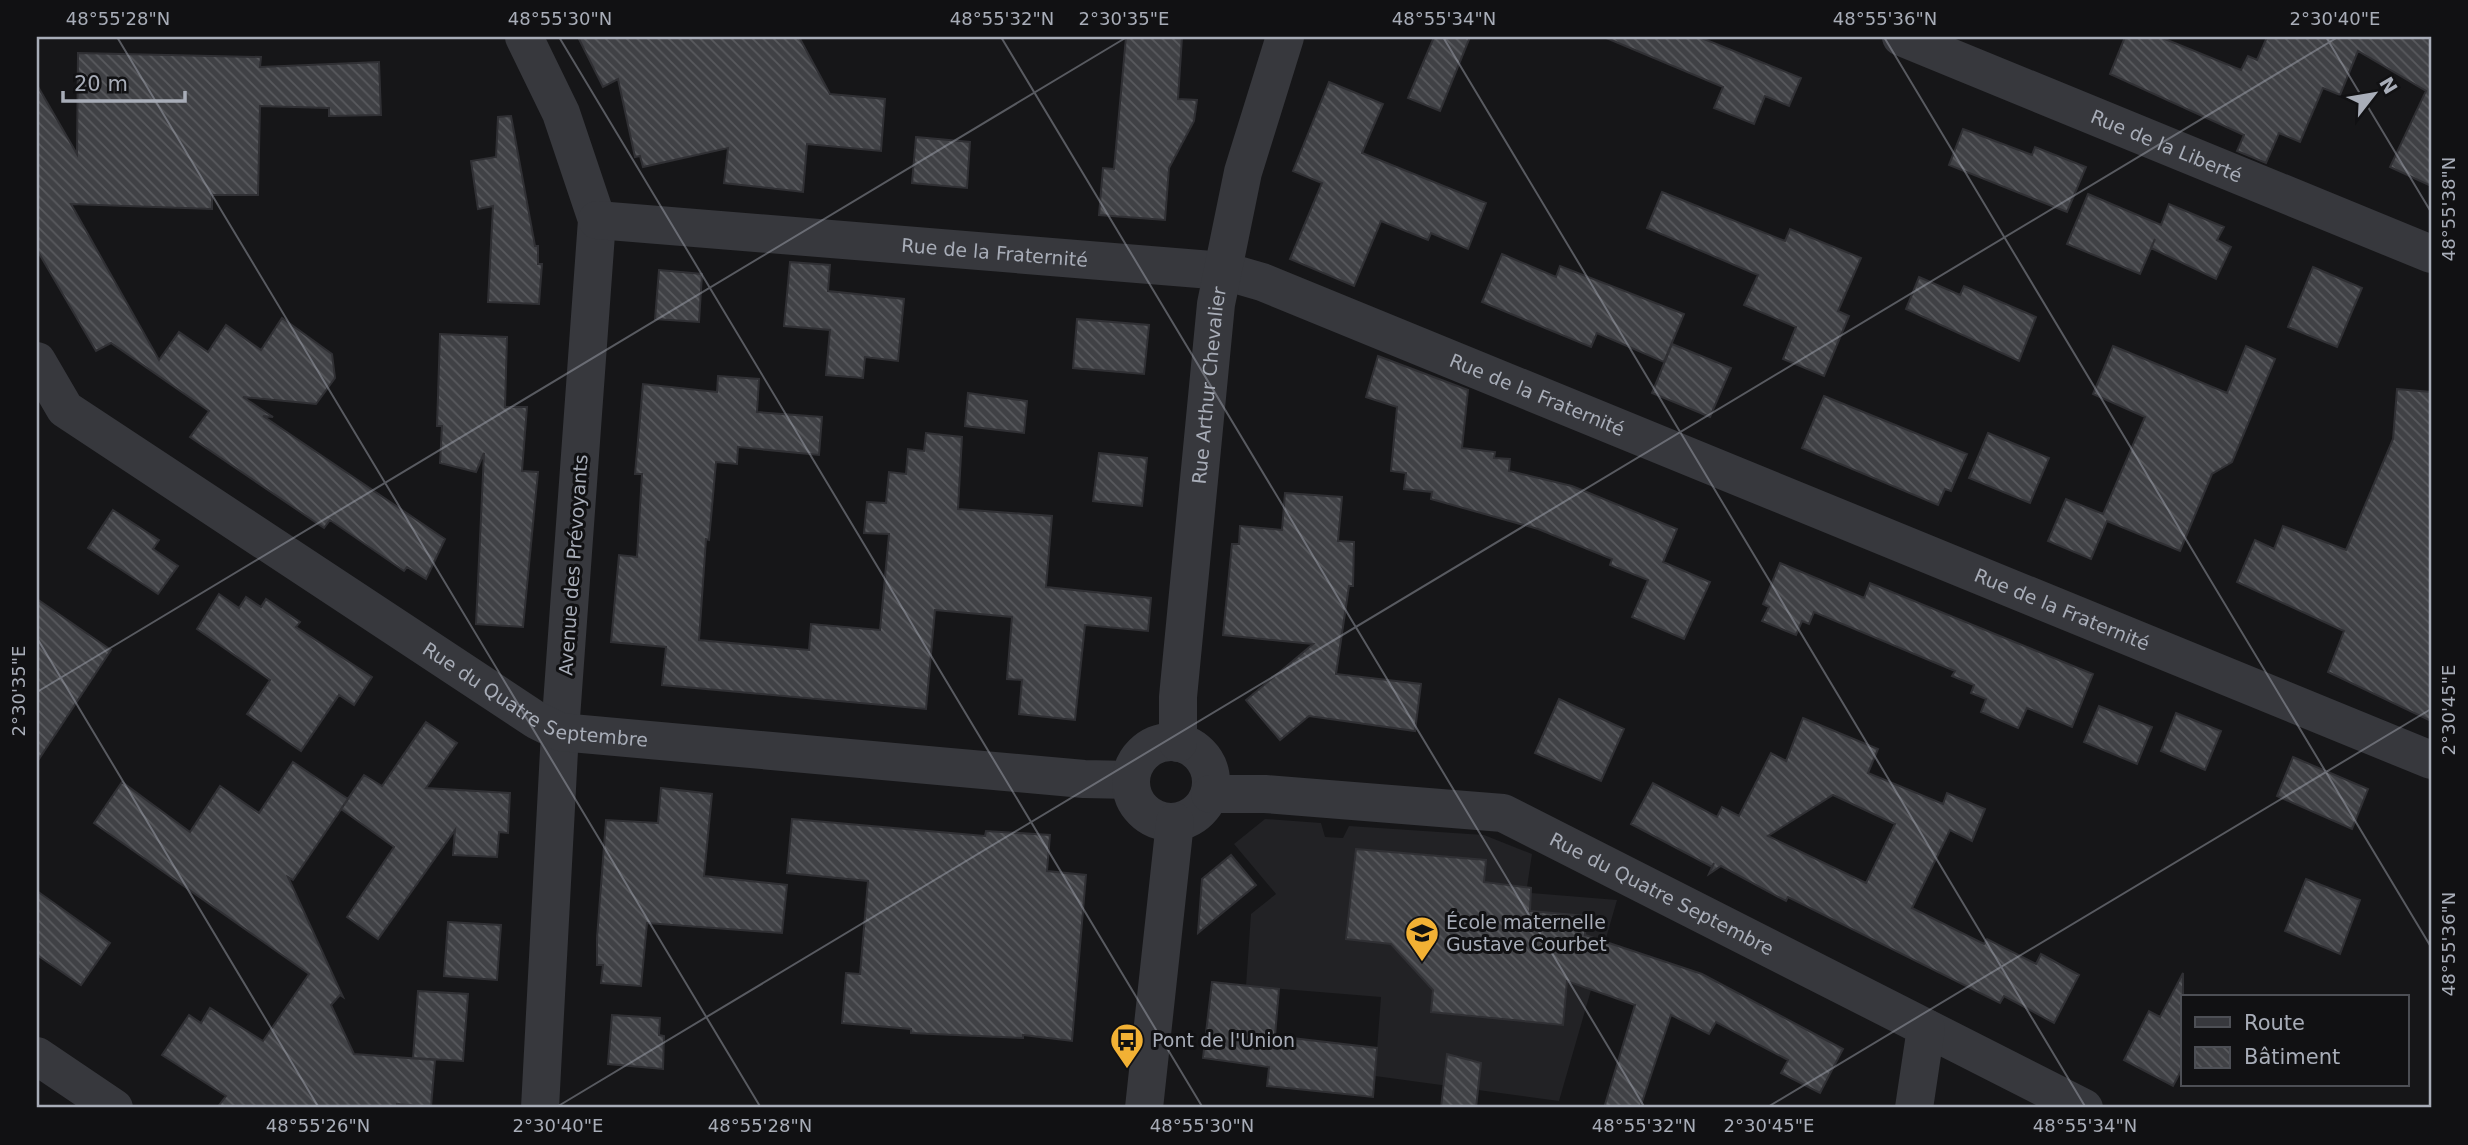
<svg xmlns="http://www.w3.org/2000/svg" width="2468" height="1145" font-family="'DejaVu Sans',sans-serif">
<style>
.built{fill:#222225}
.building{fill:url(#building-back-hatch);stroke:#303034;stroke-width:2;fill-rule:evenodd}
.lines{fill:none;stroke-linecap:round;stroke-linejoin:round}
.minor{stroke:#37383d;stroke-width:38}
.ticks{fill:none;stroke:#a8adb8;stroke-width:2;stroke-opacity:0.45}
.labels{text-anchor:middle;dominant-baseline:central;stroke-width:6;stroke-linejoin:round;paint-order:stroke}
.street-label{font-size:19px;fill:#a8adb8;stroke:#111113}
.poi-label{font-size:19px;fill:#a8adb8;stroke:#111113;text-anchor:start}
.neatline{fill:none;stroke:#a8adb8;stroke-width:2.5}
.ticks-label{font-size:18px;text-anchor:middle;fill:#a8adb8}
</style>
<defs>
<pattern id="building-back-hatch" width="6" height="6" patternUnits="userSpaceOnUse" patternTransform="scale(1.75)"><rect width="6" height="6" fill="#404145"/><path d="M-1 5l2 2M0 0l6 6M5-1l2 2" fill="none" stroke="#595a5e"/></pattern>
</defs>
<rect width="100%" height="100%" fill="#161618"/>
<!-- built -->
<path class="built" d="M 1265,819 L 1321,823 L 1325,837 L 1343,838 L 1349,826 L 1484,835 L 1532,854 L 1527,887 L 1531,888 L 1531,893 L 1617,900 L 1559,1101 L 1375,1076 L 1381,997 L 1246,986 L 1251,914 L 1276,894 L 1234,844 Z"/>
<!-- building -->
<path class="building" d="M 578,37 L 799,37 L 830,94 L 885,99 L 881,151 L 807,144 L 803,192 L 724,183 L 728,148 L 643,167 L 640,156 L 635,157 L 618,79 L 603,87 Z
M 1126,37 L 1182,37 L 1178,99 L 1197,100 L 1194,121 L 1169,168 L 1165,220 L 1099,215 L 1103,168 L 1114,169 Z
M 1434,37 L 1470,37 L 1440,111 L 1408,98 Z
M 1604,37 L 1699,37 L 1801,78 L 1789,106 L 1765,96 L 1754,124 L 1714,108 L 1723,87 Z
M 2125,37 L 2160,37 L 2241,70 L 2248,56 L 2257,60 L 2267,37 L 2431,37 L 2431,186 L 2390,167 L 2426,91 L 2358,51 L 2340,95 L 2323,88 L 2300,142 L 2279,133 L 2266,163 L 2237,151 L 2244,135 L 2110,74 Z
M 78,53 L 261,57 L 260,67 L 379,62 L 381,115 L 329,116 L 329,108 L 260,106 L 258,195 L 212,195 L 212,209 L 71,204 L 159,360 L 179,332 L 208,352 L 226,325 L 261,350 L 282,318 L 332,354 L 335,378 L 316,404 L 243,397 L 273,417 L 263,416 L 445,539 L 426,579 L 407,567 L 404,571 L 330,520 L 324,528 L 190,437 L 209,411 L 111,343 L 96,351 L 37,250 L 37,85 L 77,154 Z
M 1329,82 L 1383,104 L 1362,153 L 1486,203 L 1468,249 L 1431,233 L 1428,240 L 1381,221 L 1354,286 L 1290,259 L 1322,183 L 1293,171 Z
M 511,116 L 535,246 L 538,246 L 538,264 L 542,264 L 539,304 L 488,302 L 493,206 L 478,209 L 471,161 L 496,157 L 498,117 Z
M 1963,129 L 2032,155 L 2035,147 L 2086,167 L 2067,212 L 1949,165 Z
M 916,137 L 970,142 L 967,188 L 912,183 Z
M 1662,192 L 1785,241 L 1790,229 L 1861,258 L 1838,311 L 1849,316 L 1824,376 L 1783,359 L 1796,327 L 1744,305 L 1758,275 L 1647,228 Z
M 2088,194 L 2161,225 L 2169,204 L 2224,227 L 2217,240 L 2231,247 L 2216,279 L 2151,248 L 2155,239 L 2140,274 L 2067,244 Z
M 1502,254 L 1556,277 L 1560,266 L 1684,314 L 1664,362 L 1597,333 L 1591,347 L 1482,302 Z
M 790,262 L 830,265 L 828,291 L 904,299 L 898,361 L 865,357 L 863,378 L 826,375 L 830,330 L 784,326 Z
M 2313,267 L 2362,288 L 2337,347 L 2288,327 Z
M 659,270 L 702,274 L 699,322 L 655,319 Z
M 1919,277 L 1960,295 L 1964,286 L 2036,317 L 2019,361 L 1906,309 Z
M 1077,319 L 1149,325 L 1144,374 L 1073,368 Z
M 440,334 L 507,337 L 505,407 L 527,407 L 522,471 L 538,472 L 523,627 L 476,624 L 484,453 L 476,472 L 440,463 L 442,426 L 437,426 Z
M 1672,344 L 1731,368 L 1710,417 L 1652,393 Z
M 2113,346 L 2227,393 L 2246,346 L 2275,359 L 2232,462 L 2212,474 L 2180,551 L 2107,521 L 2091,559 L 2048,541 L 2066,499 L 2103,514 L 2145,417 L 2093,394 Z
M 1378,356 L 1468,390 L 1462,448 L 1495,452 L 1494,458 L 1510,459 L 1509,471 L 1572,486 L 1677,529 L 1663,562 L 1710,582 L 1684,639 L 1632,617 L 1648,580 L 1610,565 L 1612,559 L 1538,529 L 1431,499 L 1432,492 L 1404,489 L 1406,473 L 1391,471 L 1397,407 L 1366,397 Z
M 718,376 L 759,379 L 757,412 L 822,417 L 819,455 L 738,447 L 737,464 L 716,462 L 709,540 L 706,539 L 699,640 L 809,650 L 811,624 L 880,630 L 889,534 L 864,533 L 867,502 L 886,503 L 889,472 L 906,474 L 908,449 L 924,451 L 926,433 L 962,437 L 958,509 L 1052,516 L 1046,587 L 1151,598 L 1148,631 L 1085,625 L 1075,720 L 1019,714 L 1022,680 L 1007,679 L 1012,617 L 935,610 L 926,709 L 662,685 L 666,647 L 611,642 L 619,555 L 637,557 L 642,474 L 635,474 L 643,384 L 717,392 Z
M 2397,389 L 2431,392 L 2431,721 L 2328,672 L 2344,631 L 2237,582 L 2255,540 L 2274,549 L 2283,526 L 2346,550 L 2393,439 Z
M 968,393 L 1027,401 L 1024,433 L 965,426 Z
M 1824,396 L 1967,454 L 1951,491 L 1945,489 L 1938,505 L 1802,448 Z
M 1988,433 L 2049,458 L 2030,503 L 1969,478 Z
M 1099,453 L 1147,458 L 1142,506 L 1093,501 Z
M 1285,493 L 1342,497 L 1338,541 L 1354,542 L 1353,586 L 1349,586 L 1336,674 L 1421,684 L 1415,731 L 1309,716 L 1280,740 L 1246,700 L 1313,644 L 1223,635 L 1232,544 L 1239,544 L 1240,526 L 1282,530 Z
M 113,510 L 159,540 L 153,549 L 178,566 L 158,594 L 88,548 Z
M 1780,563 L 1864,598 L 1870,583 L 2093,674 L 2072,727 L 2027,708 L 2018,728 L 1981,712 L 1986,699 L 1971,693 L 1974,685 L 1952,676 L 1955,671 L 1814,612 L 1809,624 L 1802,621 L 1796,635 L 1762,621 L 1769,607 L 1763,604 Z
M 219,594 L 239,608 L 246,597 L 261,607 L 266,599 L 300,622 L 296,627 L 372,677 L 354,705 L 339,695 L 301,751 L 247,714 L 270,680 L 197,629 Z
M 37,599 L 111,650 L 37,762 Z
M 1559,699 L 1624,729 L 1601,781 L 1535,753 Z
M 2099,706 L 2152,727 L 2137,764 L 2084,742 Z
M 2176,713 L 2221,731 L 2205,770 L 2161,751 Z
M 1803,718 L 1878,749 L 1868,773 L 1943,804 L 1947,793 L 1985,809 L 1972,841 L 1950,830 L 1912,908 L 1984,944 L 1987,939 L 2036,964 L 2041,954 L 2079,975 L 2054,1023 L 2004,996 L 2000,1003 L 1788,897 L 1786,901 L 1721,866 L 1709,874 L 1714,863 L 1712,867 L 1631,824 L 1653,783 L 1717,817 L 1722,807 L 1739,816 L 1771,753 L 1786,761 ZM 1833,795 L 1895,824 L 1866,883 L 1768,836 Z
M 426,722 L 457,743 L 426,788 L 510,793 L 508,833 L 499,832 L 497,857 L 453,855 L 455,830 L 378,939 L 347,917 L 394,847 L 341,809 L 364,775 L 382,786 Z
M 2293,757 L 2368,789 L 2352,829 L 2277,796 Z
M 293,762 L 348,799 L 293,880 L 288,877 L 343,997 L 340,995 L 331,1005 L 354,1054 L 435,1060 L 431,1107 L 397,1104 L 397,1108 L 217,1108 L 226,1096 L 162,1055 L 189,1015 L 201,1023 L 210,1008 L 263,1041 L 309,974 L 94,823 L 122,782 L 190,832 L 220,786 L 259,813 Z
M 661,788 L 712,794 L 704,876 L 787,885 L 782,933 L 647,923 L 641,986 L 601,983 L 603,965 L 597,965 L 597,938 L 606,820 L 658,823 Z
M 792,819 L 985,836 L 986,831 L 1050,835 L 1047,871 L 1086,875 L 1072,1041 L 1023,1035 L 1023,1038 L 911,1033 L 911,1029 L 842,1023 L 846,973 L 860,974 L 868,881 L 787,873 Z
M 1356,849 L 1486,860 L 1484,882 L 1531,888 L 1530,911 L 1586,916 L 1585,935 L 1702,974 L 1843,1049 L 1820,1093 L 1781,1073 L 1788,1060 L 1716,1022 L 1709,1034 L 1671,1015 L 1640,1108 L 1604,1108 L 1635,1005 L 1567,981 L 1563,1025 L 1431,1012 L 1433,990 L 1391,944 L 1346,939 Z
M 1231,855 L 1256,885 L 1198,933 L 1202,879 Z
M 2306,879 L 2360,900 L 2340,954 L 2285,931 Z
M 37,891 L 110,943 L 81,985 L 37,955 Z
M 448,922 L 501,925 L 497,980 L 444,976 Z
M 2183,973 L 2183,1067 L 2173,1086 L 2124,1060 L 2149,1011 L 2160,1017 Z
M 1212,982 L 1279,989 L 1275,1036 L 1377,1048 L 1373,1097 L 1267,1086 L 1269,1067 L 1203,1058 Z
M 418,991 L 468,994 L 463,1061 L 413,1058 Z
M 612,1015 L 660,1018 L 659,1035 L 664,1036 L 663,1069 L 608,1064 Z
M 1447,1054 L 1481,1063 L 1476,1108 L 1441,1108 Z"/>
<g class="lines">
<!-- minor -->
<g class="minor">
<path d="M 524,37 L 561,113 L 597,220 L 560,732 L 540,1108"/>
<path id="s1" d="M 1901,37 L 2431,254"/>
<path id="s2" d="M 597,220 L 1224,271 L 1262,282 L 2431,760"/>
<path id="s3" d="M 37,361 L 65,409 L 536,720 L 560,732 L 1084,779 L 1131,780"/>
<circle cx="1171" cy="782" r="40"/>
<path id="s4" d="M 1178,743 L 1178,697 L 1216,304 L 1243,172 L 1285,37"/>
<path id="s5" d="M 1210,794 L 1265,794 L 1503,813 L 2084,1108"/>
<path d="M 37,1056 L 114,1108"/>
<path d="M 1144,1108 L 1175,822"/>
<path d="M 1914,1108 L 1926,1028"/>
</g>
</g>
<!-- ticks -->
<path class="ticks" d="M 117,37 L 761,1108M 559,37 L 1203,1108M 1001,37 L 1645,1108M 1443,37 L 2086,1108M 1884,37 L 2431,947M 2326,37 L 2431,212M 37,638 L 319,1108M 37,692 L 1127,37M 555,1108 L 2338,37M 1766,1108 L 2431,709"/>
<!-- icons -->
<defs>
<g id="school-pin" transform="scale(1.75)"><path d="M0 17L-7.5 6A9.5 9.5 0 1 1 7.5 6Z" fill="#f2b134" stroke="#111113"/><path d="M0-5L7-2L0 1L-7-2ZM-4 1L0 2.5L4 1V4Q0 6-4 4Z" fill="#111"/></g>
<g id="bus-pin" transform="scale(1.75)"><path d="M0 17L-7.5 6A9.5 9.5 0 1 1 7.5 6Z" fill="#f2b134" stroke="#111113"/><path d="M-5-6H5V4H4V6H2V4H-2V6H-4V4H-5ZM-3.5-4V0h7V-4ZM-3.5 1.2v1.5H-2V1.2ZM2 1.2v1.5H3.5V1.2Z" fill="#111"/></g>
</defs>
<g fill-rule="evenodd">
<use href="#school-pin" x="1422" y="933"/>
<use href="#bus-pin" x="1127" y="1040"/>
</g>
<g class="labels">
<!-- street labels -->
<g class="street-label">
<text stroke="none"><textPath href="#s1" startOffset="287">Rue de la Liberté</textPath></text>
<text stroke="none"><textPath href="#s2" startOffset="399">Rue de la Fraternité</textPath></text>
<text stroke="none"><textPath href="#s4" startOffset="359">Rue Arthur Chevalier</textPath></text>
<text stroke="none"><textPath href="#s2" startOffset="966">Rue de la Fraternité</textPath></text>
<text transform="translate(573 565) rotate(-86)">Avenue des Prévoyants</text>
<text stroke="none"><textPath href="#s2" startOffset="1533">Rue de la Fraternité</textPath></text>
<text stroke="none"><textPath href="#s3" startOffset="611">Rue du Quatre Septembre</textPath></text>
<text stroke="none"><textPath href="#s5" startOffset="472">Rue du Quatre Septembre</textPath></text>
</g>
<!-- poi labels -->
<g class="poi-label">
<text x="1446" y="922">École maternelle<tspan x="1446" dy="22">Gustave Courbet</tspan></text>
<text x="1152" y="1040">Pont de l'Union</text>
</g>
</g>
<!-- border -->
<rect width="2468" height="1145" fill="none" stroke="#111113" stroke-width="77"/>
<!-- legend -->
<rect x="2181" y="995" width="228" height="91" fill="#111113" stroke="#4d4f55" stroke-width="2"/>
<rect x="2195" y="1017" width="35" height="10" fill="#37383d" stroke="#4d4f55" stroke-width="2"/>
<text x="2244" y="1030" font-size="21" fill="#a8adb8">Route</text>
<rect x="2195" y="1047" width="35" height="21" fill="url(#building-back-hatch)" stroke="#4d4f55" stroke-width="2"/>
<text x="2244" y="1064" font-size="21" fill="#a8adb8">Bâtiment</text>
<!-- north arrow -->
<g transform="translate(2374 94) rotate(59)" stroke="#111113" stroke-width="5" paint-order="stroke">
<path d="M0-5L12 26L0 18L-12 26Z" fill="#a8adb8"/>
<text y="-10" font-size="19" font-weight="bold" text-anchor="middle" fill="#a8adb8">N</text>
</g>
<!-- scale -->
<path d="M63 91v10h122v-10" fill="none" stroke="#a8adb8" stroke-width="3.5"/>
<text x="74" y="91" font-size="21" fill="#a8adb8" stroke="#111113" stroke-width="5" paint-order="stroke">20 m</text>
<rect x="38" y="38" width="2392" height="1068" class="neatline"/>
<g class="ticks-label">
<text x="118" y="25">48°55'28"N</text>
<text x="560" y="25">48°55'30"N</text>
<text x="1002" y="25">48°55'32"N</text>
<text x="1124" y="25">2°30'35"E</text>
<text x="1444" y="25">48°55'34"N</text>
<text x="1885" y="25">48°55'36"N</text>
<text x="2335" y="25">2°30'40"E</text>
<text transform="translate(2449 209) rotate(-90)" y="6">48°55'38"N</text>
<text transform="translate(19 691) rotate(-90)" y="6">2°30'35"E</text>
<text transform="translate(2449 710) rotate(-90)" y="6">2°30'45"E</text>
<text transform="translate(2449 944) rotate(-90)" y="6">48°55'36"N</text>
<text x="318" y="1132">48°55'26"N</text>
<text x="558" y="1132">2°30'40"E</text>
<text x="760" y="1132">48°55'28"N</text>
<text x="1202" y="1132">48°55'30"N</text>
<text x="1644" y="1132">48°55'32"N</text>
<text x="1769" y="1132">2°30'45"E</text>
<text x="2085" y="1132">48°55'34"N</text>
</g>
</svg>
